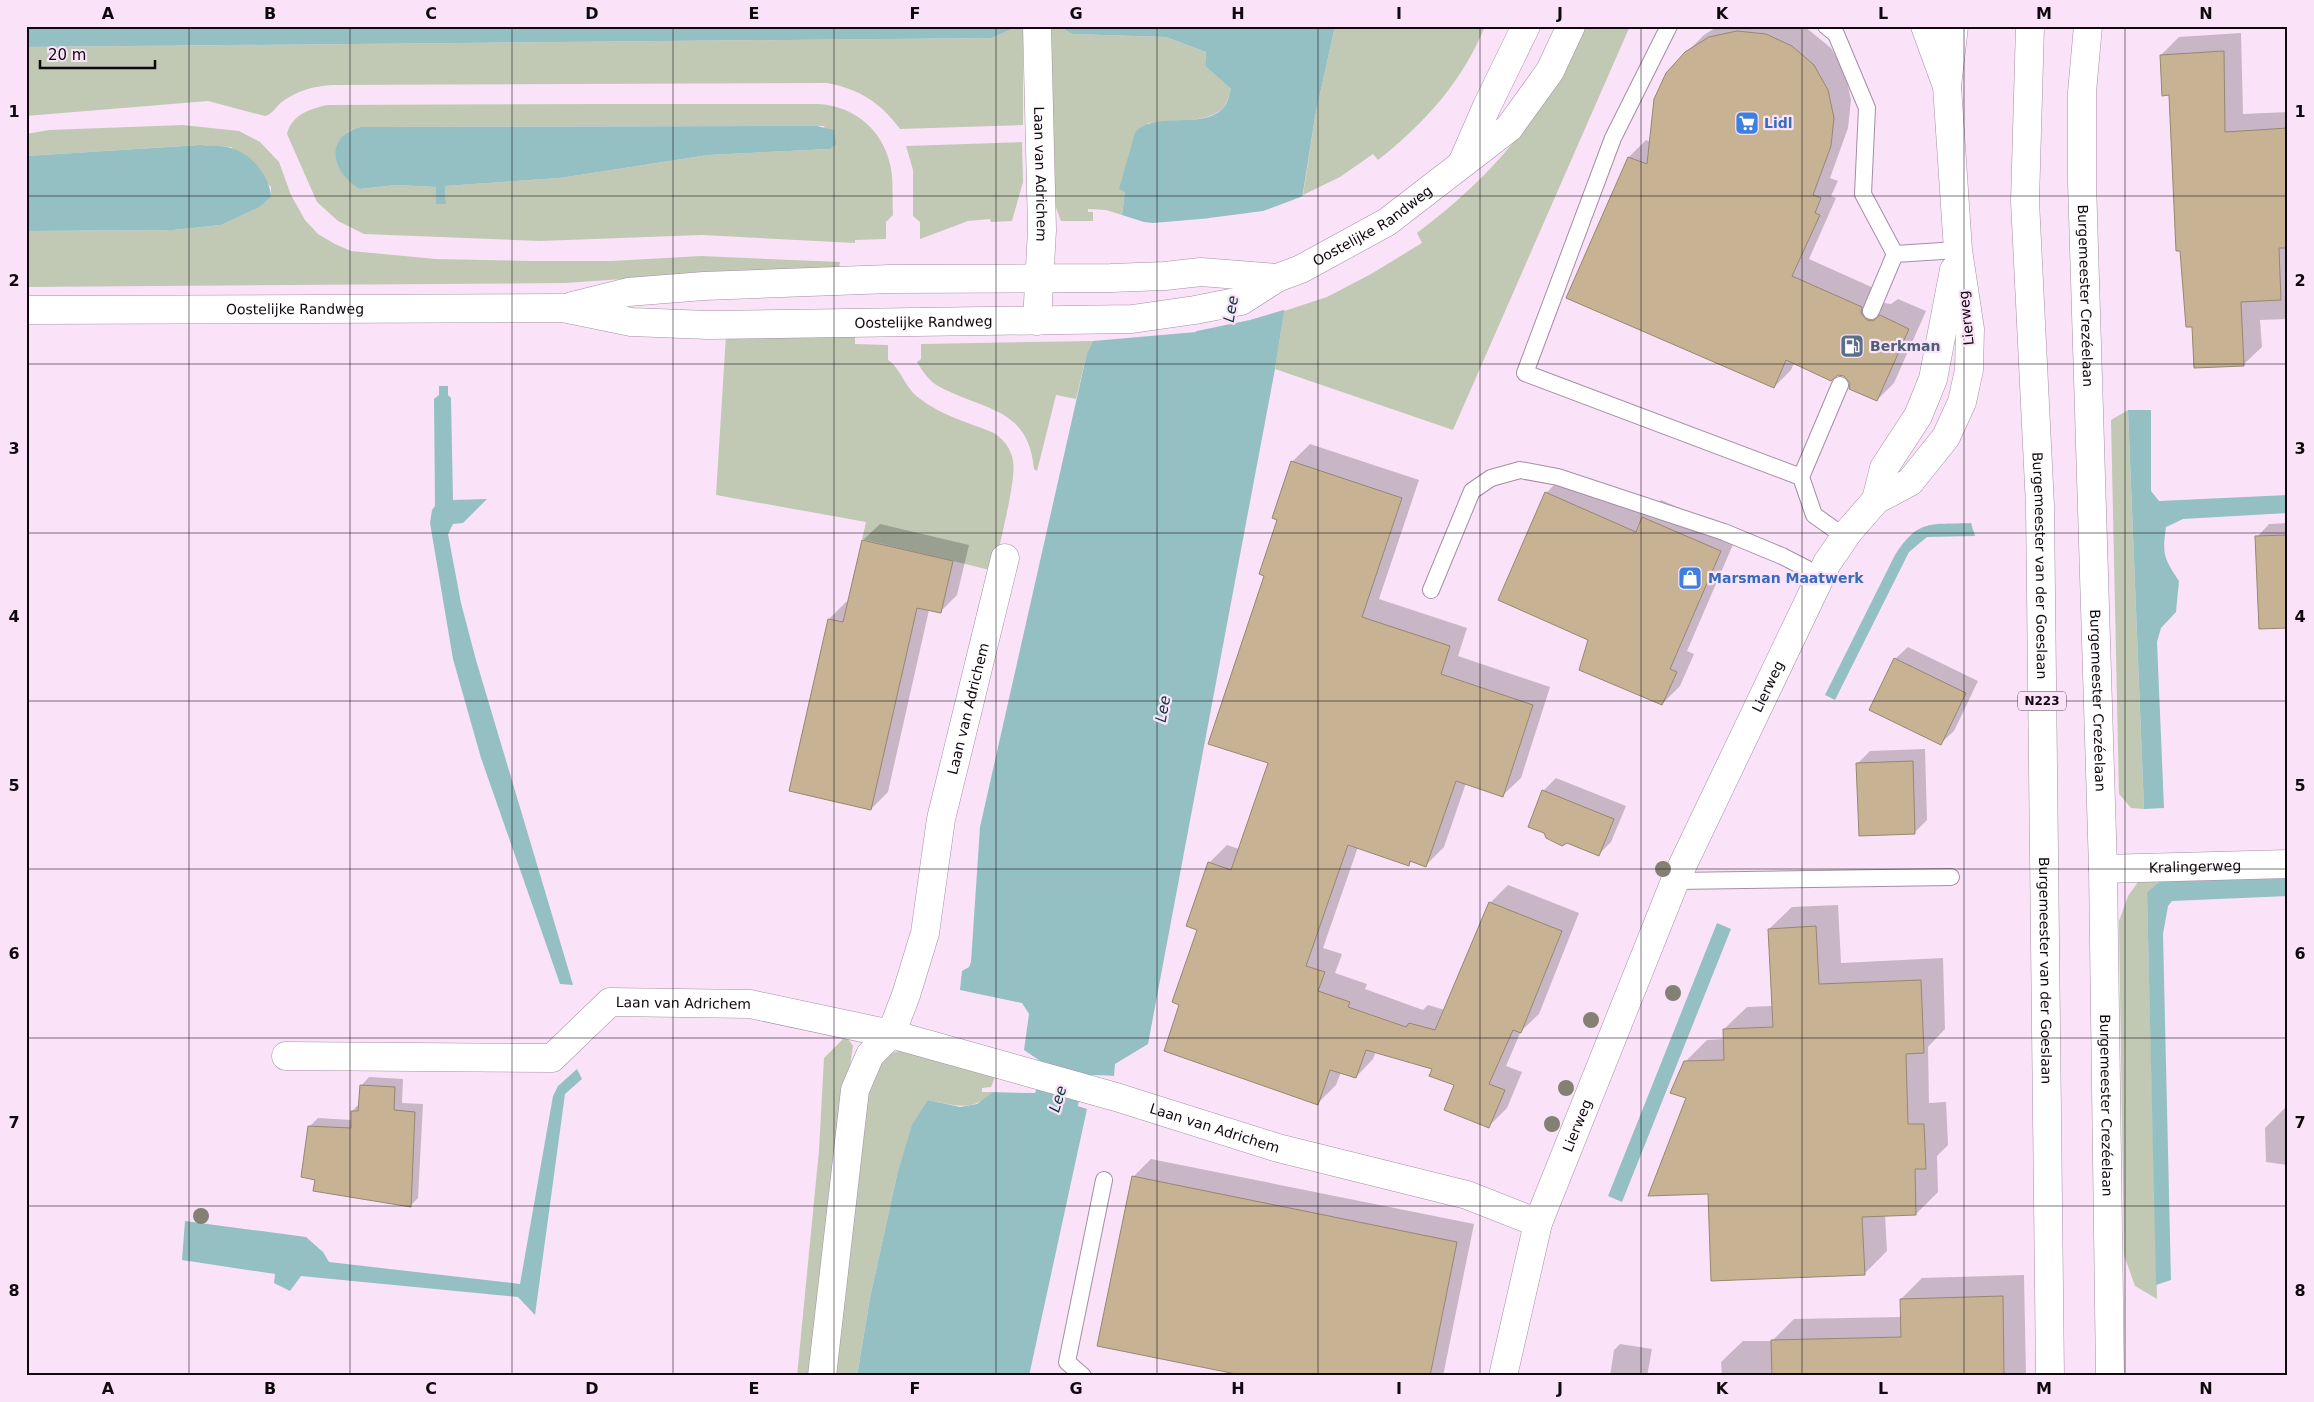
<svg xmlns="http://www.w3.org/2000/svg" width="2314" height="1402" font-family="'DejaVu Sans',sans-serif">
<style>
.green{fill:#c1c9b5;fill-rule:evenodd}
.water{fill:#94c0c3}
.pier{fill:#fae3f8}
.shadow{fill:#0003}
.building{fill:#c7b294;stroke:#978771}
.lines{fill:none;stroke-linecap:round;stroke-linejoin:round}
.service-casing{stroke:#a48fa3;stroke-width:18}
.minor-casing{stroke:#a48fa3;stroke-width:29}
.tertiary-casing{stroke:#a48fa3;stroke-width:29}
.secondary-casing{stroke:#a48fa3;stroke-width:29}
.primary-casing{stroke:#a48fa3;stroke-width:29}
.service{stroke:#fff;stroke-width:16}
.minor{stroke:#fff;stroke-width:28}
.tertiary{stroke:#fff;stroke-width:28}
.secondary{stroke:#fff;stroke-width:28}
.primary{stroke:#fff;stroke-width:28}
.tree{fill:#848073}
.grid{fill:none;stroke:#10080f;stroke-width:1;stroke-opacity:0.55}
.labels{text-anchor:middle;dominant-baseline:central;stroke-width:4.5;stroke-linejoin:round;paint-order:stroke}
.shield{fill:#fae3f8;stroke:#564a55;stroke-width:1}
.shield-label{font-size:12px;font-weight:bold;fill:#10080f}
.shop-label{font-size:14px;font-weight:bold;fill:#366cbe;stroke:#fae3f8;text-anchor:start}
.street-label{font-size:14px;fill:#10080f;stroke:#fae3f8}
.service-label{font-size:14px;font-weight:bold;fill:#4e5e75;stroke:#fae3f8;text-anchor:start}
.water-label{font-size:15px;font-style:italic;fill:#083538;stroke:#fae3f8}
.neatline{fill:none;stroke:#10080f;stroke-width:2}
.grid-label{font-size:16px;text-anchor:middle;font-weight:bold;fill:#10080f}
</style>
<rect width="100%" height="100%" fill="#fae3f8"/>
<!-- green -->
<path class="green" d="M 1019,26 L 1023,26 L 1023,125 L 900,129 C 880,102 859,89 827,83 L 333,85 C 315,86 299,90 283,101 C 276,106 273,114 265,116 L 208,101 L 26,116 L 26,47 L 992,38 Z
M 1049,26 L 1059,26 L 1072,34 L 1166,37 L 1206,52 L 1205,66 L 1231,89 C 1229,96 1227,105 1221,110 C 1207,122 1167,122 1148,123 L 1125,192 L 1122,215 L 1106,210 L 1088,209 L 1088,212 L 1093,212 L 1093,221 L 1061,221 L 1052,197 Z
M 1335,26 L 1485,26 C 1463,81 1424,124 1378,160 L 1373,154 L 1340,177 L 1303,195 L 1315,117 Z
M 1586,26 L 1630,26 L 1453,430 L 1275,369 L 1284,311 L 1327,297 L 1371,274 L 1422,243 L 1417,233 C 1497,173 1541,116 1586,26 Z
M 606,104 L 818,104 C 854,106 882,129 890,164 C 894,180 892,199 893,215 L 886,222 L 886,239 L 855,240 L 855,243 L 702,235 L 540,241 L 364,234 L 338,221 L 317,202 L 287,134 C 291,115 311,108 328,105 ZM 817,126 L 824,126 L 830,149 L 708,155 L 560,178 L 445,186 L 446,204 L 436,203 L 436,187 L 396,185 L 360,189 L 337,147 L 349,131 L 360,127 Z
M 183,125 L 239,131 L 260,142 L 279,162 L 291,195 L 305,220 L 318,234 L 335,244 L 351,251 L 436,259 L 531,261 L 612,261 L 701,256 L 840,262 L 839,268 L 740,271 L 565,283 L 26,287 L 26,231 L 173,230 L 221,225 L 260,207 L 271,197 L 271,187 L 231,147 L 200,145 L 26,156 L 26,134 L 49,130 Z
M 1022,142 L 1023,182 L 1012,221 L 991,222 L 990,219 L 968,221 L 920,239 L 920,222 L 913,216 L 913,170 L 906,146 Z
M 726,335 L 855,335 L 855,344 L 888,345 L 888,360 C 900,367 905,388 919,398 C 940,415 970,423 994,433 C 1004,440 1011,448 1013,461 C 1017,479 998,549 994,571 L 862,539 L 866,522 L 716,495 Z
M 1093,341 L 1087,353 L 1076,399 L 1056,395 L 1037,471 L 1034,469 C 1028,407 985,411 940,387 C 930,382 923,372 917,362 L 921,359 L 921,344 Z
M 2128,410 L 2144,809 L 2131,808 L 2119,794 L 2111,420 Z
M 2170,876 L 2169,882 L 2159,882 L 2147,892 L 2157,1299 L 2135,1286 L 2124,1255 L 2119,921 L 2128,896 L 2138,882 Z
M 846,1036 L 853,1046 L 844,1105 L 815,1376 L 797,1376 L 819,1150 L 824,1058 Z
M 899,1051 L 917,1053 L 995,1077 L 991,1087 L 982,1088 L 982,1092 L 993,1092 C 972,1113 954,1105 928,1100 L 897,1175 L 870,1298 L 857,1376 L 830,1376 L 864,1091 L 886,1054 Z"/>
<!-- water -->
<path class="water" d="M 26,26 L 1019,26 L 992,38 L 26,47 Z
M 1059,26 L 1335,26 L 1315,117 L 1275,369 L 1148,1044 L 1115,1064 L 1114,1076 L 1087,1075 L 1078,1106 L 1087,1109 L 1029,1376 L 857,1376 L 870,1298 L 897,1175 L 912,1125 L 928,1100 L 960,1107 L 977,1104 L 993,1092 L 1035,1093 L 1043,1063 L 1024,1050 L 1029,1014 L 1022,1003 L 960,990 L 962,971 L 969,967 L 971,962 L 980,827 L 1087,353 L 1093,341 L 1196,332 L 1212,218 L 1153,223 L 1144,222 L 1122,215 L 1125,192 L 1119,189 L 1135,133 C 1152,110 1205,131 1224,107 C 1228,103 1229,95 1231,89 L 1205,66 L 1206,52 L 1166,37 L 1072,34 Z
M 817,126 L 834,130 L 836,144 L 830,149 L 708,155 L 560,178 L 445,186 L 446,204 L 436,204 L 436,187 L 396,185 L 360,189 C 332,173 323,138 360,127 Z
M 200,145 C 210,146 222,145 231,148 C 252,154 270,176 271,197 L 260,207 L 221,225 L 173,230 L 26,231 L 26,156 Z
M 439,386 L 448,386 L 448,395 L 451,398 L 453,500 L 487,499 L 463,523 L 453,524 L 448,534 L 461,603 L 476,660 L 573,985 L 560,984 L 481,758 L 453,659 L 430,523 L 432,510 L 435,506 L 434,399 L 439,395 Z
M 2128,410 L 2151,410 L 2151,491 L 2159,501 L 2288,495 L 2288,513 L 2183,519 L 2166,527 C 2162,555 2164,558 2179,581 L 2176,612 L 2161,628 L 2157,642 L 2164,808 L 2144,809 Z
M 1971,523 L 1975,536 L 1927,537 L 1909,552 L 1835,700 L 1825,695 L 1895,555 C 1919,518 1930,525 1971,523 Z
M 2288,875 L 2288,896 L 2172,901 L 2168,906 L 2163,934 L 2171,1280 L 2156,1285 L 2147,892 L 2159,882 Z
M 1717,923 L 1731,929 L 1622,1202 L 1608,1196 Z
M 577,1069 L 582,1079 L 565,1094 L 535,1315 L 518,1297 L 301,1276 L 290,1291 L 274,1283 L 275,1274 L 182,1260 L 185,1221 L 306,1237 L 323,1252 L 329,1262 L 520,1284 L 553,1096 L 558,1086 Z"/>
<!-- pier -->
<path class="pier" d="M 1306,195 L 1287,309 L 1250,320 L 1192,332 L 1194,330 L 1209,218 L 1263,211 Z
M 1021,1049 L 1043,1063 L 1086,1075 L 1116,1076 L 1114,1079 L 1088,1078 L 1081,1105 L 1088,1107 L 1089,1109 L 1078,1106 L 1079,1101 L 1036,1088 L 1035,1093 L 990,1092 L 993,1090 L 1033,1090 L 1040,1064 L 1022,1052 Z"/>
<!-- shadow -->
<path class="shadow" d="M 1718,26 L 1804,26 L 1831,48 L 1845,72 L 1851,100 L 1848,128 L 1830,178 L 1838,181 L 1831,196 L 1836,198 L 1809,259 L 1878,290 L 1878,295 L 1884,303 L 1891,304 L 1898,299 L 1926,311 L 1894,383 L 1877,400 L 1851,383 L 1845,375 L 1794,363 L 1791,370 L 1774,387 L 1568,297 L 1629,157 L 1646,140 L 1651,142 L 1686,53 L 1704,35 Z
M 2241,33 L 2243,114 L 2288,112 L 2288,319 L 2260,320 L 2262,347 L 2244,364 L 2193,326 L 2170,94 L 2161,55 L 2179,37 Z
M 1310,444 L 1419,480 L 1379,599 L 1467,628 L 1458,656 L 1550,687 L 1521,778 L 1503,795 L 1466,783 L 1444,847 L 1426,865 L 1412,861 L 1409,864 L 1358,847 L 1323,948 L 1342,954 L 1335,973 L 1367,984 L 1365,989 L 1423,1010 L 1428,1005 L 1445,1010 L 1490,903 L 1508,885 L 1579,913 L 1539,1014 L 1521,1031 L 1506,1066 L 1522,1072 L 1507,1108 L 1489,1126 L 1456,1085 L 1434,1068 L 1376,1051 L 1373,1059 L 1356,1077 L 1341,1072 L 1336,1085 L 1318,1103 L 1199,930 L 1188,926 L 1210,862 L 1227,845 L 1239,849 L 1269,763 L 1265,575 L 1292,462 Z
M 1564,475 L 1649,512 L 1661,500 L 1738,533 L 1687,651 L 1694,654 L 1680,686 L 1662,704 L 1590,639 L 1546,493 Z
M 2288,523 L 2288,627 L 2257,537 L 2269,524 Z
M 880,524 L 969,545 L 957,595 L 940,612 L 929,610 L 888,792 L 871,809 L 791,790 L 829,619 L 846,602 L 849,603 L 863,540 Z
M 1908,647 L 1978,681 L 1954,731 L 1941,743 L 1895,659 Z
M 1925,749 L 1927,820 L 1914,833 L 1857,764 L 1870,751 Z
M 1556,778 L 1626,806 L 1611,842 L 1599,854 L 1543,791 Z
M 1838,905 L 1841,963 L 1943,958 L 1945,1029 L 1928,1047 L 1929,1103 L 1946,1102 L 1948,1145 L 1937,1156 L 1938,1192 L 1916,1214 L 1885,1215 L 1887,1251 L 1864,1274 L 1709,1193 L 1688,1097 L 1685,1062 L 1707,1040 L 1725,1039 L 1724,1029 L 1747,1007 L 1773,1006 L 1769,929 L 1792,907 Z
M 369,1077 L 403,1079 L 402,1103 L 423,1104 L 418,1198 L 410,1206 L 316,1179 L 310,1126 L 318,1118 L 352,1120 L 352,1111 L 360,1103 L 361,1086 Z
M 2288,1105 L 2288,1165 L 2266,1162 L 2265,1128 Z
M 1151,1159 L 1474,1224 L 1443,1376 L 1252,1376 L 1133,1177 Z
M 2024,1275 L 2026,1376 L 1722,1376 L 1721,1362 L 1743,1341 L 1772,1341 L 1794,1319 L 1901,1317 L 1901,1299 L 1922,1278 Z
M 1620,1344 L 1652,1349 L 1647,1376 L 1610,1376 L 1614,1350 Z"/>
<!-- building -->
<path class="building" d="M 1737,31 L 1766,34 L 1792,46 L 1814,65 L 1828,90 L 1834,118 L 1831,146 L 1813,195 L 1821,198 L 1815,213 L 1820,215 L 1792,276 L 1862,307 L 1861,313 L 1867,320 L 1873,321 L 1880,315 L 1909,329 L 1877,401 L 1849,389 L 1850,383 L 1844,376 L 1838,375 L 1831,381 L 1786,360 L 1774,388 L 1566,298 L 1628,157 L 1647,164 L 1654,99 L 1666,73 L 1685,52 L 1709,37 Z
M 2224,51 L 2225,132 L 2288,128 L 2288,248 L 2279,248 L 2281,300 L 2241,302 L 2244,366 L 2194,368 L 2192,327 L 2186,327 L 2180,251 L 2176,251 L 2169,95 L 2162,96 L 2160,55 Z
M 1291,461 L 1402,498 L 1362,617 L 1450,646 L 1441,674 L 1533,705 L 1503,797 L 1456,781 L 1426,867 L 1410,861 L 1409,866 L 1348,845 L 1306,966 L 1325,972 L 1318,991 L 1350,1002 L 1348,1007 L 1406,1027 L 1409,1023 L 1435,1030 L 1489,902 L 1562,931 L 1521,1033 L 1513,1030 L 1489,1084 L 1505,1090 L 1489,1128 L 1444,1110 L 1454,1085 L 1429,1076 L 1432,1069 L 1366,1050 L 1356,1078 L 1330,1070 L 1318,1105 L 1164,1051 L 1179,1005 L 1172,1002 L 1197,930 L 1186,926 L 1208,862 L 1231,870 L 1268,763 L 1208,744 L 1264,576 L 1259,574 L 1277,520 L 1272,518 Z
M 1545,492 L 1636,532 L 1642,517 L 1721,551 L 1670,669 L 1677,672 L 1662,705 L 1579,670 L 1588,640 L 1498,600 Z
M 2288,535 L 2288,628 L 2259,629 L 2255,536 Z
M 862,540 L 953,561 L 941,613 L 917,608 L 871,810 L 789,791 L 828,619 L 843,622 Z
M 1894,658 L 1966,693 L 1941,745 L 1869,710 Z
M 1913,761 L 1915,834 L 1859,836 L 1856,763 Z
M 1542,790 L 1614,819 L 1599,856 L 1567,843 L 1562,846 L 1546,838 L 1544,833 L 1528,827 Z
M 1816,926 L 1819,984 L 1921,980 L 1924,1053 L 1906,1054 L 1908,1124 L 1924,1124 L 1926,1169 L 1915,1169 L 1916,1215 L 1862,1217 L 1865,1275 L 1711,1281 L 1708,1194 L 1648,1196 L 1686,1098 L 1670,1093 L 1684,1061 L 1724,1060 L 1723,1029 L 1773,1027 L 1768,929 Z
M 360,1085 L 395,1087 L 394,1110 L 415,1112 L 411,1207 L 313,1191 L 315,1180 L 301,1177 L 308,1126 L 351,1128 L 351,1111 L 358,1111 Z
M 1132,1176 L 1457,1242 L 1430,1376 L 1246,1376 L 1097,1346 Z
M 2003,1296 L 2004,1376 L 1772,1376 L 1771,1340 L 1901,1337 L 1900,1299 Z"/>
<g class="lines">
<!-- service casing -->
<g class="service-casing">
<path id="service" d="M 1669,26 L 1613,138 L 1525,373 L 1801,477
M 1826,26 L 1836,34 L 1867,108 L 1863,194 L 1895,254
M 1871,311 L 1895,254 L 1958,250
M 1840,385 L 1801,477 L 1814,515 L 1845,537
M 1431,590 L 1472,491 L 1491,478 L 1520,470 L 1558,477 L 1724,532 L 1782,556 L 1821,576
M 1675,881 L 1951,877
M 1083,1376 L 1067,1362 L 1104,1180"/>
</g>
<!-- minor casing -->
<g class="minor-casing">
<g id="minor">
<path id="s1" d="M 1037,26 L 1042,230 L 1037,321"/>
<path id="s2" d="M 2088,26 L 2082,92 L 2082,182 L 2103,869 L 2110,1376"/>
<path id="s3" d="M 2103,869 L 2288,864"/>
<path id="s4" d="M 286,1056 L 552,1058 L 610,1002 L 750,1004 L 891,1034 L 1116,1097 L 1278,1148 L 1467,1195 L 1538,1223"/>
<path id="s5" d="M 822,1376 L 855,1090 L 870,1055 L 891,1034 L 906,995 L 925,933 L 941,819 L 1005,558"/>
</g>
</g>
<!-- tertiary casing -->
<g class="tertiary-casing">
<g id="tertiary">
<path d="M 1925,26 L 1945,81"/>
<path d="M 1876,500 L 1884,468 L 1918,416 L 1933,379 L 1954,270"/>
<path id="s6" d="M 1503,1376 L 1538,1223 L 1675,881 L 1827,563 L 1849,531 L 1876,500 L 1910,482 L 1946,437 L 1962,402 L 1969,370 L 1970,329 L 1958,250 L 1947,86 L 1954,26"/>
</g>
</g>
<!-- secondary casing -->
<g class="secondary-casing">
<g id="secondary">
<path d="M 1463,161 L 1487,106 L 1526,26"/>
<path d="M 572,306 L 628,292 L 704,286 L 890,279 L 1111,278 L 1165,276 L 1201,272 L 1277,278"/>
<path id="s7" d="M 26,310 L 563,308 L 631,322 L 708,325 L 1132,319 L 1195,310 L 1241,301 L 1277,278 L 1301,269 L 1387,222 L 1509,128 L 1550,71 L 1571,26"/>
</g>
</g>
<!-- primary casing -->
<g class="primary-casing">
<g id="primary">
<path id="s8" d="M 2030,26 L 2025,201 L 2040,506 L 2050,1376"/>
</g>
</g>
<!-- service -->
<use href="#service" class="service"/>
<!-- minor -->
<use href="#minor" class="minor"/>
<!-- tertiary -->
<use href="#tertiary" class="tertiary"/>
<!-- secondary -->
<use href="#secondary" class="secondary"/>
<!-- primary -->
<use href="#primary" class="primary"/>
</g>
<!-- trees -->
<g class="tree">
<circle cx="1663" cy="869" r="8"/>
<circle cx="1673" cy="993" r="8"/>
<circle cx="1591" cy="1020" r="8"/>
<circle cx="1566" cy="1088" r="8"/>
<circle cx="1552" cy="1124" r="8"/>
<circle cx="201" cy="1216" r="8"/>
</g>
<!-- grid -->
<path class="grid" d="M 189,26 L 189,1376M 350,26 L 350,1376M 512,26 L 512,1376M 673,26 L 673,1376M 834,26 L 834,1376M 996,26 L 996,1376M 1157,26 L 1157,1376M 1318,26 L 1318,1376M 1480,26 L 1480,1376M 1641,26 L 1641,1376M 1802,26 L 1802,1376M 1964,26 L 1964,1376M 2125,26 L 2125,1376M 26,196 L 2288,196M 26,364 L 2288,364M 26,533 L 2288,533M 26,701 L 2288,701M 26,869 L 2288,869M 26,1038 L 2288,1038M 26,1206 L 2288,1206"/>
<!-- icons -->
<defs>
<g id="supermarket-square" transform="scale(1.25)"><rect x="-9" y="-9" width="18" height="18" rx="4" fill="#3f7fe0" stroke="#fae3f8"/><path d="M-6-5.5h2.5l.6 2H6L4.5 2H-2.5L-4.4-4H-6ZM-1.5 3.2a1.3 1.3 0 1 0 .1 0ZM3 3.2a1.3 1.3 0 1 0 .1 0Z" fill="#fff"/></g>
<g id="fuel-square" transform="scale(1.25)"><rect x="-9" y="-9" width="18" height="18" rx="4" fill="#5c6f8a" stroke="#fae3f8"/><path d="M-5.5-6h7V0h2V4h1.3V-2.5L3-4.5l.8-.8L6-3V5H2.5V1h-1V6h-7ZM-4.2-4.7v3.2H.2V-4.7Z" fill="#fff"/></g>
<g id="shop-square" transform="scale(1.25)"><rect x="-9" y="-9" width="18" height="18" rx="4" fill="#3f7fe0" stroke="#fae3f8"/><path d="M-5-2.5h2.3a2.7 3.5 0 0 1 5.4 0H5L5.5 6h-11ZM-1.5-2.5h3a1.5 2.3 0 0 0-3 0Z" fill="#fff"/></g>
</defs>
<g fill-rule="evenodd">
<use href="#supermarket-square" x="1747" y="123"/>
<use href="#fuel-square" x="1852" y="346"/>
<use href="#shop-square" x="1690" y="578"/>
</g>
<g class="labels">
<!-- shield labels -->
<rect class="shield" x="2018" y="691.5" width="48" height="19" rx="4"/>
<g class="shield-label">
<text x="2042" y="701">N223</text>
</g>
<!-- shop labels -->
<g class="shop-label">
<text x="1764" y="123">Lidl</text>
<text x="1708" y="578">Marsman Maatwerk</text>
</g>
<!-- street labels -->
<g class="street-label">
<text stroke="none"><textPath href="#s1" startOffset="148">Laan van Adrichem</textPath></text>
<text stroke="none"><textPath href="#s7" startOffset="1370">Oostelijke Randweg</textPath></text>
<text stroke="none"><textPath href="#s2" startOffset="270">Burgemeester Crezéelaan</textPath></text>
<text stroke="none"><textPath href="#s7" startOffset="269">Oostelijke Randweg</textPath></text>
<text transform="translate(1966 318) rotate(-96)">Lierweg</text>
<text stroke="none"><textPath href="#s7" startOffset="899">Oostelijke Randweg</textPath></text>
<text stroke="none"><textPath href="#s8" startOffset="540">Burgemeester van der Goeslaan</textPath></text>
<text stroke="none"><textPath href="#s6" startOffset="741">Lierweg</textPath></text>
<text stroke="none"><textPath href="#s2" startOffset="675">Burgemeester Crezéelaan</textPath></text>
<text stroke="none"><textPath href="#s5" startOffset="691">Laan van Adrichem</textPath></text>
<text stroke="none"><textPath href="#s3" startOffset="92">Kralingerweg</textPath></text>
<text stroke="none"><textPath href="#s8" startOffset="945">Burgemeester van der Goeslaan</textPath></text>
<text stroke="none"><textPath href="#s4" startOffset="420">Laan van Adrichem</textPath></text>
<text stroke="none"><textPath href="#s2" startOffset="1080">Burgemeester Crezéelaan</textPath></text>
<text stroke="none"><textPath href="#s6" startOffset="262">Lierweg</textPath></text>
<text stroke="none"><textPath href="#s4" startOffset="968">Laan van Adrichem</textPath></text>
</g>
<!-- service labels -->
<g class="service-label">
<text x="1870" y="346">Berkman</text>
</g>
<!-- water labels -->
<g class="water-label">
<text transform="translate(1231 309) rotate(-80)">Lee</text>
<text transform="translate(1163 709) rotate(-80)">Lee</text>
<text transform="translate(1058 1099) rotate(-73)">Lee</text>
</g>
</g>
<!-- border -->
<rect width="2314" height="1402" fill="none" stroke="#fae3f8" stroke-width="55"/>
<!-- scale -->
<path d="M40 60v8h115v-8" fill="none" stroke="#10080f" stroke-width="2.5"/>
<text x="48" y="60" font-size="15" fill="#10080f" stroke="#fae3f8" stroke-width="4" paint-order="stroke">20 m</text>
<rect x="28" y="28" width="2258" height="1346" class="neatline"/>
<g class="grid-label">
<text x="108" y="19">A</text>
<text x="270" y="19">B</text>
<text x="431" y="19">C</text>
<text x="592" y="19">D</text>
<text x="754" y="19">E</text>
<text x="915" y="19">F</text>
<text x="1076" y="19">G</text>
<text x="1238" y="19">H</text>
<text x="1399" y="19">I</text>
<text x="1560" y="19">J</text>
<text x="1722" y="19">K</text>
<text x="1883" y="19">L</text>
<text x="2044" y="19">M</text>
<text x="2206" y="19">N</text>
<text x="14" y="117">1</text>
<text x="2300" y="117">1</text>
<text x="14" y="286">2</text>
<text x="2300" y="286">2</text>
<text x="14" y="454">3</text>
<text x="2300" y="454">3</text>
<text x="14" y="622">4</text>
<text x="2300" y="622">4</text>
<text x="14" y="791">5</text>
<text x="2300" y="791">5</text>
<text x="14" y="959">6</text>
<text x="2300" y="959">6</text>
<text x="14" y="1128">7</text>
<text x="2300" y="1128">7</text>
<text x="14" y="1296">8</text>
<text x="2300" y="1296">8</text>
<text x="108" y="1394">A</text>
<text x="270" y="1394">B</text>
<text x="431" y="1394">C</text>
<text x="592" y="1394">D</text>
<text x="754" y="1394">E</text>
<text x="915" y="1394">F</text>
<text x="1076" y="1394">G</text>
<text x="1238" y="1394">H</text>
<text x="1399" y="1394">I</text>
<text x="1560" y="1394">J</text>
<text x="1722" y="1394">K</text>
<text x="1883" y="1394">L</text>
<text x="2044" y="1394">M</text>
<text x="2206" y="1394">N</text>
</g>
</svg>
